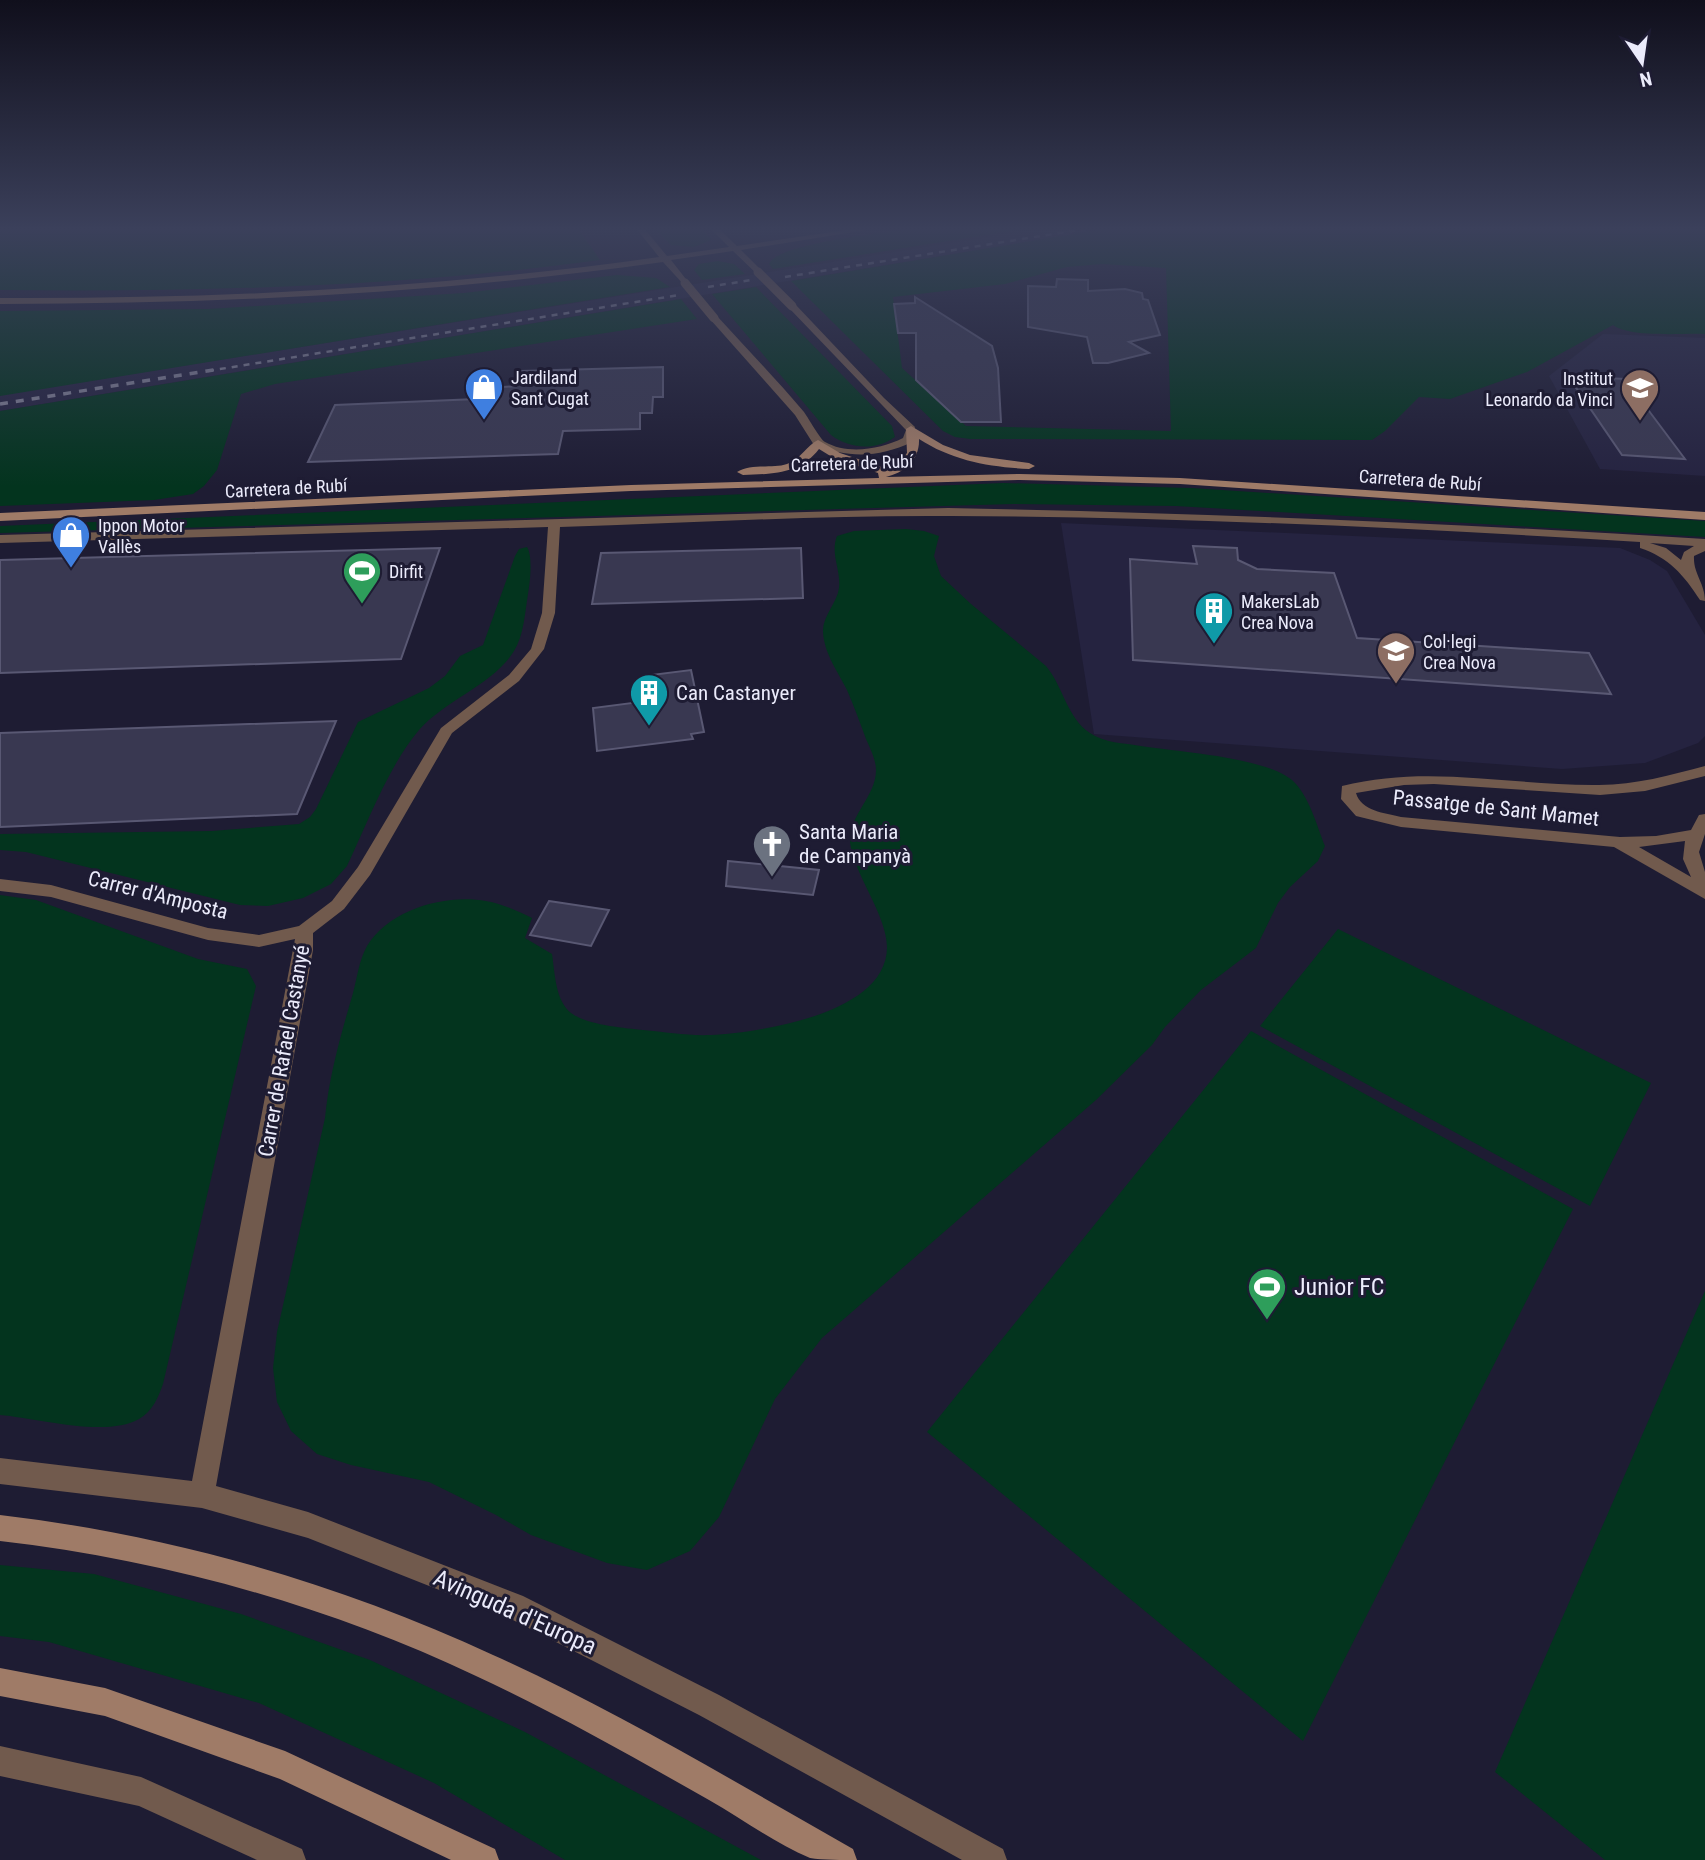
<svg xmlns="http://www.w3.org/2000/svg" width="1705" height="1860" font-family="'Roboto Condensed',sans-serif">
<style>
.built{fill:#252340}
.green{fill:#03341e;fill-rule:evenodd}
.building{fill:#393851;stroke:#595873;stroke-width:2}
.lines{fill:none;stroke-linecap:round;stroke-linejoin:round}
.street{fill:#715a4d;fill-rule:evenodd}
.secondary{fill:#9f7b67;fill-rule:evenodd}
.rail-far1{stroke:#807f93;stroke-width:2.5;stroke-dasharray:6 6;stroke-linecap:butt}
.rail{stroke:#807f93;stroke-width:3.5;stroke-dasharray:8 8;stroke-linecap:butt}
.street-bridge{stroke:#715a4d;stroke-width:9}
.labels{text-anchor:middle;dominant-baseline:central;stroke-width:6;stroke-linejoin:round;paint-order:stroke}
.far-poi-label{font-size:18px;fill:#ebebfb;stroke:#1e1c33;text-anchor:start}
.far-street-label{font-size:18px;fill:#ebebfb;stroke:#1e1c33}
.poi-label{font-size:21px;fill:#ebebfb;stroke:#1e1c33;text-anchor:start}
.street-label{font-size:21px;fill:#ebebfb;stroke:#1e1c33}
.near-poi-label{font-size:24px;fill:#ebebfb;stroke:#1e1c33;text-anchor:start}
.near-street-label{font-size:24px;fill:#ebebfb;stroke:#1e1c33}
</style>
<rect width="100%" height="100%" fill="#1e1c33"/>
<!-- built -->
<path class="built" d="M 1051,227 L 1116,227 L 0,411 L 0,395 Z
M 1603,334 L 1705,338 L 1705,476 L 1600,469 L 1549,376 Z
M 1061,523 L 1620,548 L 1650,560 L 1667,571 L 1705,635 L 1705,736 L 1698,743 L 1645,763 L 1562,769 L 1094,734 Z"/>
<!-- green -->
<path class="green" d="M 0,227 L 577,227 L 600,260 C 402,287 200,292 0,290 Z
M 653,227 L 701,227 L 711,240 L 694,247 L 671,245 Z
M 927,227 L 1036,227 L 773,269 L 769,264 C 778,242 900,231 927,227 Z
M 1116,227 L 1705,227 L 1705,334 C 1681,333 1631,338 1613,325 L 1527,372 L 1450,399 L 1419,397 L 1385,431 L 1372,440 L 970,439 L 955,437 L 943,431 L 791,281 ZM 1102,264 L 1166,268 L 1171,431 L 966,426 L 902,368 L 893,297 L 1005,284 L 1067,267 Z
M 718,261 L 734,264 L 745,274 L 702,280 L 694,270 L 699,264 Z
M 617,275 L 656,278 L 670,287 L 0,396 L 0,311 L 208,309 L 464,293 Z
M 756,287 L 892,426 L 895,437 C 875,451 850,449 831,435 L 712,294 Z
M 681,299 L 697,319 L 275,384 L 241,394 L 217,470 L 204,486 L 193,494 L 154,500 L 0,506 L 0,411 Z
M 1003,483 L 1191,488 L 1705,521 L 1705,537 L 1176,506 L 1013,504 L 0,533 L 0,526 Z
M 906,529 L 924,531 L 939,536 L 934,556 L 941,576 L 971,604 L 1046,666 C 1063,686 1067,718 1090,733 C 1104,743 1124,743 1141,746 C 1177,752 1271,757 1295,783 C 1310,799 1317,826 1325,846 L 1318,861 L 1290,887 L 1278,903 L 1256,948 L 1201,990 L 1165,1027 L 1152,1045 L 1096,1100 L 822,1338 L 775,1399 L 719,1517 L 690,1551 L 647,1570 L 607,1563 L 531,1535 L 496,1515 L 429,1482 L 351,1465 L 317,1454 L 291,1431 L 277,1402 L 273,1368 L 277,1332 L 325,1118 C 329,1076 341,1034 353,993 C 357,978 359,960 367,946 C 390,909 445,894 486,901 C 503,904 517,911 532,918 L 525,938 L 552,954 C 555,973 555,1000 571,1013 C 587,1025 624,1028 643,1030 C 666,1032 688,1036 711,1035 C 761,1032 887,1014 887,947 C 886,915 858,880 851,848 C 844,818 876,799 876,770 C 876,760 870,748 866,739 C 860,723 854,706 847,690 C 838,672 824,653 823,632 C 822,617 837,603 839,588 C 841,569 830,554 837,536 L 854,531 Z
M 527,547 C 533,556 530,583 528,594 C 525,612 524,635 514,651 C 494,684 445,700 419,730 C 389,765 367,824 347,866 L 331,884 L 303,898 L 268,906 L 240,905 L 26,852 L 0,850 L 0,834 L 212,831 L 299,824 L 310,817 L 316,809 L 358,722 L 429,688 L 445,676 L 460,656 L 483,645 L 515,556 L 519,549 Z
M 0,895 L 36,900 L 198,959 L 247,969 L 256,986 L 163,1384 C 158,1398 152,1412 139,1419 C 106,1438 37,1418 0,1415 Z
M 1338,929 L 1651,1083 L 1590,1206 L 1260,1026 Z
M 1251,1031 L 1573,1209 L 1303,1741 L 927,1432 Z
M 1705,1291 L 1705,1860 L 1605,1860 L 1495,1772 Z
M 0,1565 L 94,1574 L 241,1614 L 370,1660 L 525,1732 L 761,1860 L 565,1860 L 434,1783 L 259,1703 L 49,1642 L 0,1636 Z"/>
<!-- building -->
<path class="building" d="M 1057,279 L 1088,280 L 1088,291 L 1125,289 L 1142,293 L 1143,299 L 1148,300 L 1160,335 L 1129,342 L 1149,353 L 1108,363 L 1093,363 L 1087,337 L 1028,327 L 1028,286 L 1056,287 Z
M 915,297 L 992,346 L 998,368 L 1001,422 L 961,422 L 916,380 L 916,333 L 898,333 L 894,304 L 915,303 Z
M 663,367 L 663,397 L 653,397 L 652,413 L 640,413 L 640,429 L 563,431 L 558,454 L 308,462 L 335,405 L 500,398 L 503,387 L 517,386 L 521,371 Z
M 1568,376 L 1625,379 L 1685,459 L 1622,455 Z
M 1193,546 L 1237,548 L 1238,560 L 1257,569 L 1334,573 L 1357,638 L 1589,653 L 1611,694 L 1133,660 L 1130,559 L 1197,564 Z
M 440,548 L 401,659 L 0,673 L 0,560 Z
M 801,548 L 803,598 L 592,604 L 601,553 Z
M 691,670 L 704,732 L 691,734 L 693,739 L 597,751 L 593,708 L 648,701 L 647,695 L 655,694 L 651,675 Z
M 336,721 L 297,814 L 0,827 L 0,733 Z
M 728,861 L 819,870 L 813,895 L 726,886 Z
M 549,901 L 609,910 L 591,946 L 530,935 Z"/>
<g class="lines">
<!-- street -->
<path class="street" d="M 635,227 L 643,227 L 667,256 L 729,247 L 709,227 L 717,227 L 737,246 L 866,227 L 885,227 L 741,250 L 761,270 L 758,275 L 733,251 L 671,260 L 689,283 L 685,286 L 663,262 C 443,293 222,304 0,304 L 0,298 C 221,299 440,288 659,257 Z
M 789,304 L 795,304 L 884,398 L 915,427 L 912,442 C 879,458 848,458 814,445 L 795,415 L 709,318 L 717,316 C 746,348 776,379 804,412 C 809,419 820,439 825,442 C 848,455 881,449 903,438 L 906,430 L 789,308 Z
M 948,508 C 1201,513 1453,523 1705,539 L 1705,551 L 1694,556 C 1693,574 1705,583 1705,601 L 1700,600 C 1684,575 1668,557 1640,548 L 1640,542 C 1410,528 1181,517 951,516 C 821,515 690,523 560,527 L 555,613 L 544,649 L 519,681 L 452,733 L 370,875 L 344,909 L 313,933 L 313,950 L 216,1486 L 308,1512 L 523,1596 L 719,1695 L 1003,1849 L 1007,1860 L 962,1860 L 699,1715 L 505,1616 L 308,1538 L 202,1508 L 0,1484 L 0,1458 L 192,1481 L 295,939 L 259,947 L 208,940 L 51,897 L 0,891 L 0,879 L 51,885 L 208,928 L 259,935 L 299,926 L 332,901 L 358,867 L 441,728 L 509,675 L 531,649 L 542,613 L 548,527 L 0,543 L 0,535 ZM 1650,543 L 1694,546 L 1684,552 L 1681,560 L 1666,548 Z
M 1705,766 L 1705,776 L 1645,791 L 1600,795 L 1434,784 L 1404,785 L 1356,793 C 1361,811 1385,813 1401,817 L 1620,837 L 1656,836 L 1691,830 L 1699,815 L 1705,814 L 1705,834 L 1699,852 L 1705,872 L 1705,899 L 1614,847 L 1401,827 L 1356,816 L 1341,799 L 1342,786 C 1429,764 1512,786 1599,785 C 1636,785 1670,775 1705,766 ZM 1685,841 L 1683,859 L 1691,877 L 1639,847 Z
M 0,1746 L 141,1777 L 302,1849 L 306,1860 L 257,1860 L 139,1806 L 0,1776 Z"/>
<!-- secondary -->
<path class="secondary" d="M 911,426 L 943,445 L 970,455 L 1029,463 L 1035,466 L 1029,469 C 990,467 953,461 919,439 C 920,460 904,473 886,477 L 1020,474 L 1180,478 L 1705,512 L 1705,520 L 1180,484 L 1020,480 L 631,491 L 0,521 L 0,513 L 631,485 L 879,478 L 878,473 L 832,457 L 819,449 C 800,474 772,474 743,475 L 737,472 C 750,463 772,469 787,464 C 801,459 807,445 818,440 L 840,453 L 888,469 L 900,462 L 907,453 L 906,429 Z
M 0,1515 C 171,1535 337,1583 493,1655 C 617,1711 735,1782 853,1849 L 857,1860 C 844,1860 822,1860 810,1858 C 775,1843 742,1819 709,1800 C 633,1757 556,1713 476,1676 C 326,1605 164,1560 0,1541 Z
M 0,1668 L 105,1688 L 285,1751 L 495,1849 L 499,1860 L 451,1860 L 280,1779 L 105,1716 L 0,1696 Z"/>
<!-- rail-far1 -->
<path class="rail-far1" d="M 785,277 L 1097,227
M 708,287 L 751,280
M 208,371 L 679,295"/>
<!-- rail -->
<path class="rail" d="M 0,404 L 219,369"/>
<!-- street-bridge -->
<path class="street-bridge" d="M 758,272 L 792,306
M 685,283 L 714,318"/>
</g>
<!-- sky -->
<linearGradient id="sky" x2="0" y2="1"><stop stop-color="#100f1c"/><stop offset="0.47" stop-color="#3b405b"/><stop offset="1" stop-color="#3b405b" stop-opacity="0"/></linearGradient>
<rect width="1705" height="487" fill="url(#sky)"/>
<!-- icons -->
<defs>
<g id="shop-pin" transform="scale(2.0125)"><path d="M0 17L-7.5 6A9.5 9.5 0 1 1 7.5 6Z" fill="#3f7fe0" stroke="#1e1c33"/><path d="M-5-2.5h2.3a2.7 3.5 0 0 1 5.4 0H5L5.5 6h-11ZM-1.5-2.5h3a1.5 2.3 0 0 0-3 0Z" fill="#fff"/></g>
<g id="school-pin" transform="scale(2.0125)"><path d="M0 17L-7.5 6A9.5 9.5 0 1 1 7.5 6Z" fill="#8d6e63" stroke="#1e1c33"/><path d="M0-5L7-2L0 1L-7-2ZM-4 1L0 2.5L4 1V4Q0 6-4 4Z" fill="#fff"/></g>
<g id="stadium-pin" transform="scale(2.0125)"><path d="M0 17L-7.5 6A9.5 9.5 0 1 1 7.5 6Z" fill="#2e9e5b" stroke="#1e1c33"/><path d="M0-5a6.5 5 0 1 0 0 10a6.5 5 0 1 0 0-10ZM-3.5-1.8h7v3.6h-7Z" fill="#fff"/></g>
<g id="building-pin" transform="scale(2.0125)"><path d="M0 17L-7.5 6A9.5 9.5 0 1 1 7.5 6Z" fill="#0f9aa8" stroke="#1e1c33"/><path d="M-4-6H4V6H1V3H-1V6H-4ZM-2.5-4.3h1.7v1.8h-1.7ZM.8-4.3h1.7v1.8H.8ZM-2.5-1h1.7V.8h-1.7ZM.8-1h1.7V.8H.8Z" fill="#fff"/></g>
<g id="church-pin" transform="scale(2.0125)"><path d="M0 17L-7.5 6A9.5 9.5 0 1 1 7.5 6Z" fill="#6b7280" stroke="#1e1c33"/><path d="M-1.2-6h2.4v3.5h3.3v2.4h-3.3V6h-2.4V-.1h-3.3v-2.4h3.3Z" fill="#fff"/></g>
</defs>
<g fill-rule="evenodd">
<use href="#shop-pin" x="484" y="387"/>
<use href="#school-pin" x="1640" y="388"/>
<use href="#shop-pin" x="71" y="535"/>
<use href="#stadium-pin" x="362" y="571"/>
<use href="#building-pin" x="1214" y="611"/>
<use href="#school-pin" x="1396" y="651"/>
<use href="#building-pin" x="649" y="693"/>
<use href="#church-pin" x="772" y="844"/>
<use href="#stadium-pin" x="1267" y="1287"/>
</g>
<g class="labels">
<!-- far-poi labels -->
<g class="far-poi-label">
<text x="511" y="377">Jardiland<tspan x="511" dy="21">Sant Cugat</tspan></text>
<text x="1613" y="378" text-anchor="end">Institut<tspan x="1613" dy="21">Leonardo da Vinci</tspan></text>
<text x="98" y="525">Ippon Motor<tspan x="98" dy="21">Vallès</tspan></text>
<text x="389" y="571">Dirfit</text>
<text x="1241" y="601">MakersLab<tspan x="1241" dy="21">Crea Nova</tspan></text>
<text x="1423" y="641">Col·legi<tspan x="1423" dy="21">Crea Nova</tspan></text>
</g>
<!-- far-street labels -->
<g class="far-street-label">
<text transform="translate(852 463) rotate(-2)">Carretera de Rubí</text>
<text transform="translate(1420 480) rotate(4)">Carretera de Rubí</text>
<text transform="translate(286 488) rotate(-3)">Carretera de Rubí</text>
</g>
<!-- poi labels -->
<g class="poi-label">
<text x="676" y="693">Can Castanyer</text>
<text x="799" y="832">Santa Maria<tspan x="799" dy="24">de Campanyà</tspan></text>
</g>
<!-- street labels -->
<g class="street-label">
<text transform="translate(1496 808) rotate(6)">Passatge de Sant Mamet</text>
<text transform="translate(158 895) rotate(14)">Carrer d'Amposta</text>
<text transform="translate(284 1051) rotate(-80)">Carrer de Rafael Castanyé</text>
</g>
<!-- near-poi labels -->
<g class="near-poi-label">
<text x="1294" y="1287">Junior FC</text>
</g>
<!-- near-street labels -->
<g class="near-street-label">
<text transform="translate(515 1612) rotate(24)">Avinguda d'Europa</text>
</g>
</g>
<!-- north arrow -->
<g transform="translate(1642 63) rotate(167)" stroke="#1e1c33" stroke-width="5" paint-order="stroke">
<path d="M0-5L12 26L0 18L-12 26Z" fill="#ebebfb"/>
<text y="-10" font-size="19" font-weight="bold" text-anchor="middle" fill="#ebebfb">N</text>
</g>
</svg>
